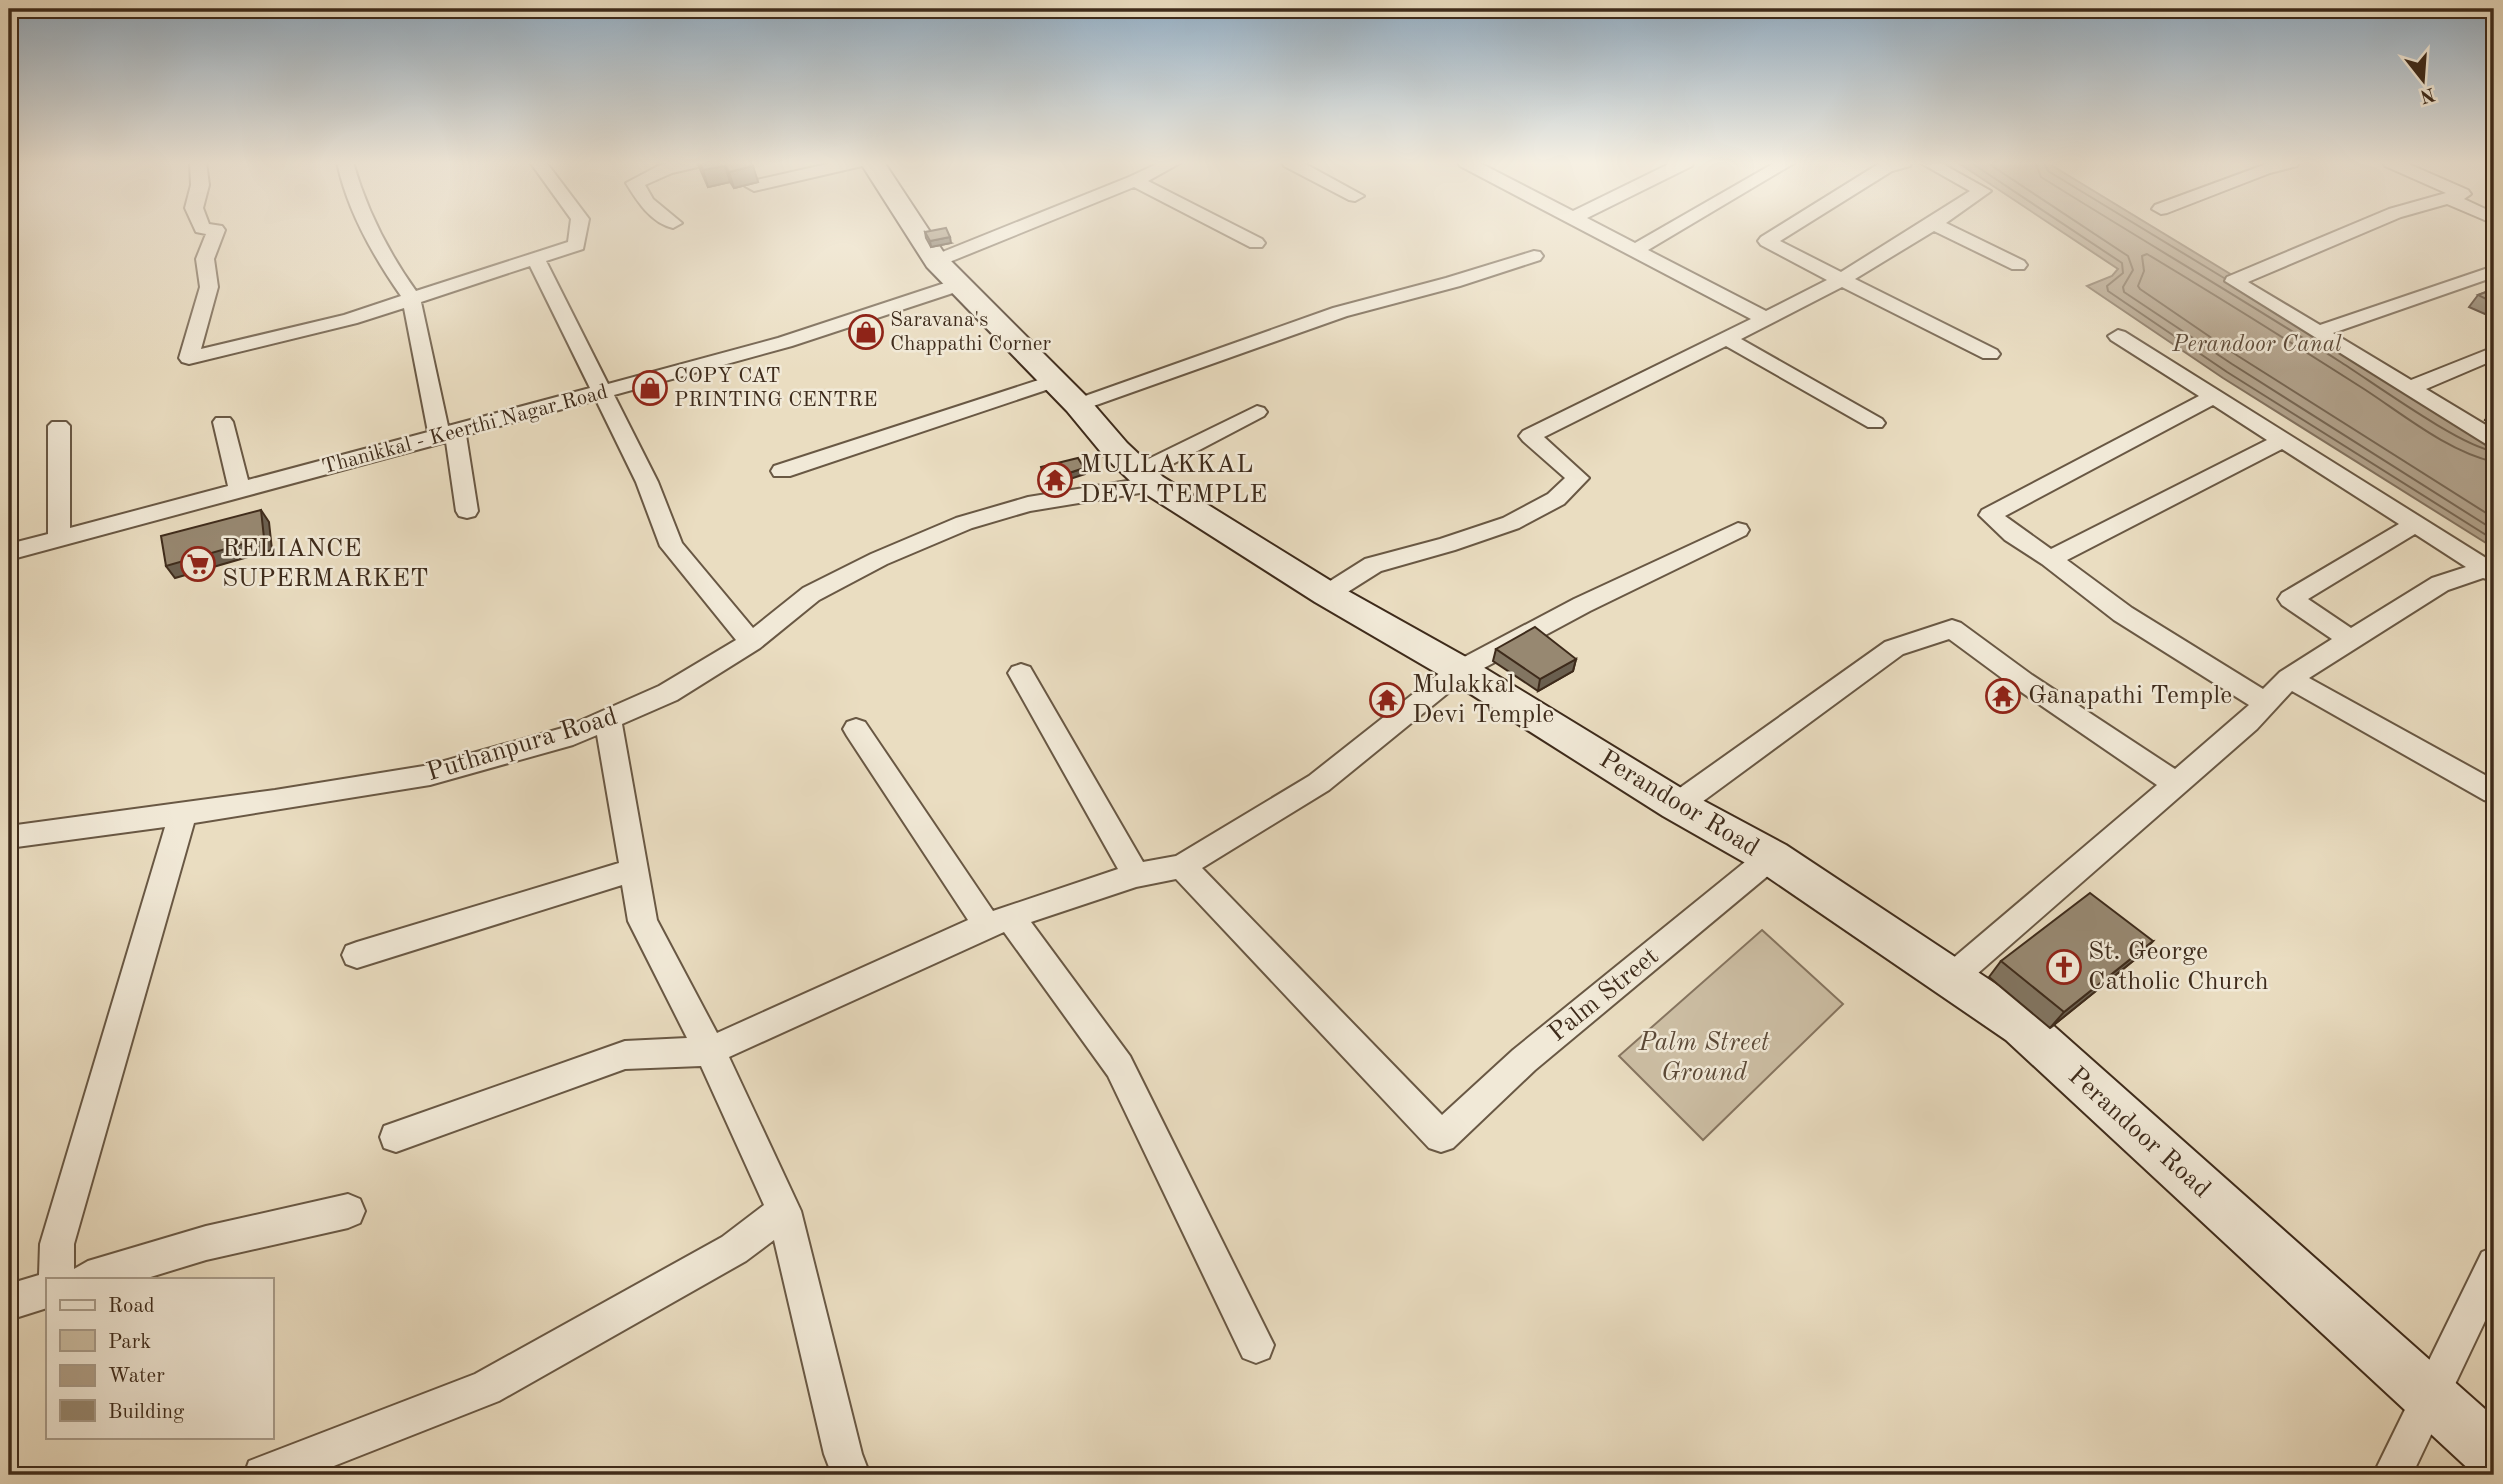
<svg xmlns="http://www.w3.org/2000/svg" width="2503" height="1484" font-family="'Old Standard TT',serif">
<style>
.green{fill:#cdbfa5;stroke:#867560;stroke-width:2}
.water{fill:#b0a089;stroke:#82715d;stroke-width:2}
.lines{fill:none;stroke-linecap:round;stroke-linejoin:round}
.shore{stroke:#776652;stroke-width:2}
.street-casing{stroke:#695844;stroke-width:4}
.secondary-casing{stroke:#3e2b1b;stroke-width:4}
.street{fill:#f1e9d7;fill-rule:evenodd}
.secondary{fill:#f1e9d7;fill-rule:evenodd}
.wall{fill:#827561;stroke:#3e2b1b;stroke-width:2}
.shaded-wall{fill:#6a5f4f;stroke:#3e2b1b;stroke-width:2}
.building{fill:#978871;stroke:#3e2b1b;stroke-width:2}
.labels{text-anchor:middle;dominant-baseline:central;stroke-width:5;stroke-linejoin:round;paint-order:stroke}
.far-poi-label{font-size:21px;fill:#3e2b1b;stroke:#f1e9d7;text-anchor:start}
.far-street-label{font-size:21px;fill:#3e2b1b;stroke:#f1e9d7}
.far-water-label{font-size:23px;font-style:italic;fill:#604e3c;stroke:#f1e9d7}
.poi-label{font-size:26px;fill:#3e2b1b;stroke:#f1e9d7;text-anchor:start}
.street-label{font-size:26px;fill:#3e2b1b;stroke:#f1e9d7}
.park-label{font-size:26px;font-style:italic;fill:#5b4937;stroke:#f1e9d7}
</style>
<rect width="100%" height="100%" fill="#eaddc1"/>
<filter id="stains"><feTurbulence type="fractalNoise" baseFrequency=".00286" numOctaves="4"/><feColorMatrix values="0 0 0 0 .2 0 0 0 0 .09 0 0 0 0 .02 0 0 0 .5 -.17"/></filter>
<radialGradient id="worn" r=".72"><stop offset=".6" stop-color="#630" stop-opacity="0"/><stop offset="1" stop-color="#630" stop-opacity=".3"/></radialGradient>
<!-- green -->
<path class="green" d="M 1762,930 L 1843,1004 L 1703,1140 L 1619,1056 Z"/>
<!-- water -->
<path class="water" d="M 1957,162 L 2046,162 L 2260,292 L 2457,417 L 2494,437 L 2494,548 L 2223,378 L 2087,286 L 2112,276 L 2118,269 Z"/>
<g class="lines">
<!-- shore -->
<path class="shore" d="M 1970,162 L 2122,263 L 2123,273 L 2107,286 L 2108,291 L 2227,372 L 2494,540
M 1986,162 L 2128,256 L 2133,270 L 2123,287 L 2124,292 L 2232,364 L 2494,530
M 2035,162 L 2041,177 C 2140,239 2241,298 2339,361 C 2371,381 2461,447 2494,451
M 2044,162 L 2048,171 L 2224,278
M 2494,462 C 2447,451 2404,415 2364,389 C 2292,343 2220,298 2147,254 L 2142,256 L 2144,271 L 2138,286 L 2140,289 L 2238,356 L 2494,518"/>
<!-- street casing -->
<g class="street-casing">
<path id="street" d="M 190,162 L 206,162 L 209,185 L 203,208 L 209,224 L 222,226 L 225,230 L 214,259 L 218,287 L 201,349 L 344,315 L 401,296 C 373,256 347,210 337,162 L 353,162 C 366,208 388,252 416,291 L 568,242 L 571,219 L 530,162 L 546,162 L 589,219 L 583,249 L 546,261 L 608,384 L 778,338 L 951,281 L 965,281 L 967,285 L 965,289 L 792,346 L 614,395 L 658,482 L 682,543 L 753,628 L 803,588 L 871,554 L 956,518 L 1028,497 L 1152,477 L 1160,479 L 1163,484 L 1160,489 L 1152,491 L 1030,511 L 972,528 L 887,564 L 819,600 L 760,648 L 677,700 L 622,724 L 657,920 L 717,1033 L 968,920 L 847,736 L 843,729 L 847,722 L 856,719 L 865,722 L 993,911 L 1118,869 L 1008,673 L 1012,667 L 1021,664 L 1030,667 L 1143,862 L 1176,856 L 1309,776 L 1451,664 L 1574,599 L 1738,523 L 1746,525 L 1749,530 L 1746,535 L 1590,611 L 1469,676 L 1329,790 L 1202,868 L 1442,1115 L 1513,1050 L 1761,849 L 1771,846 L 1781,849 L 1785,857 L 1781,865 L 1535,1070 L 1453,1148 L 1441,1152 L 1429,1148 L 1176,879 L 1136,887 L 1031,922 L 1130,1056 L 1274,1345 L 1269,1358 L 1256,1363 L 1243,1358 L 1108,1076 L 1004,932 L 729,1057 L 801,1211 L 862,1454 L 870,1475 L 832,1475 L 824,1454 L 774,1240 L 746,1261 L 499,1401 L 311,1475 L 244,1475 L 249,1461 L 475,1374 L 722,1237 L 764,1205 L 701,1066 L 625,1069 L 396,1152 L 384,1148 L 380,1137 L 384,1126 L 625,1041 L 687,1038 L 628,921 L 622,885 L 357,968 L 346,964 L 342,955 L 346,946 L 357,942 L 619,863 L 597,735 L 573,745 L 430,785 L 194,823 L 74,1244 L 74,1269 L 88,1261 L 206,1226 L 348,1194 L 360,1199 L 365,1211 L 360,1223 L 348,1228 L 206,1260 L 144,1279 L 47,1279 L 47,1308 L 9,1320 L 9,1284 L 39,1275 L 40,1244 L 165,827 L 9,848 L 9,826 L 275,790 L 430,765 L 566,727 L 659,686 L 736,640 L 660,546 L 636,482 L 596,400 L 466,435 L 478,511 L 475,516 L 467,518 L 459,516 L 456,511 L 446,442 L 9,560 L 9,544 L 48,534 L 48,426 L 52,422 L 66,422 L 70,426 L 70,528 L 228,486 L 213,422 L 216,418 L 230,418 L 233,422 L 248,480 L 428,432 L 404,308 L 357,323 L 189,364 L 182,362 L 179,358 L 200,287 L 196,259 L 206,234 L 196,232 L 185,208 L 191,185 ZM 530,266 L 590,388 L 448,426 L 421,302 Z
M 676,162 L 704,162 L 702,166 L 672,173 L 645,185 L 653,199 L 682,223 L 673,228 C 651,223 637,201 626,183 L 660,165 Z
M 836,162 L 864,162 L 862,166 L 754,191 L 745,186 L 748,182 Z
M 1161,162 L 1182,162 L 1148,181 L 1262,239 L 1265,243 L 1262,247 L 1250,247 L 1134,187 L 942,265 L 930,265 L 927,261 L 930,257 L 1129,177 Z
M 1282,162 L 1302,162 L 1364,196 L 1355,201 L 1349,200 L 1284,166 Z
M 1458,162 L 1478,162 L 1573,211 L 1673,162 L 1694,162 L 1692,166 L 1587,218 L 1635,243 L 1776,162 L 1796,162 L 1648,250 L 1766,311 L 1827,280 L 1761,245 L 1758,241 L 1761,237 L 1880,163 L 1912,162 L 1910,166 L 1892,171 L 1780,241 L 1841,272 L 1970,191 L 1919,162 L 1939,162 L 1991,191 L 1946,223 L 2024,261 L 2027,265 L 2024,269 L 2012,269 L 1934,231 L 1855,279 L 1997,350 L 2000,354 L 1997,358 L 1983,358 L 1842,287 L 1741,339 L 1882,419 L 1885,423 L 1882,427 L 1868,427 L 1726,346 L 1544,437 L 1589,478 L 1564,504 L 1519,528 L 1455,550 L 1381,571 L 1335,600 L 1327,602 L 1319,600 L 1315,594 L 1319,588 L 1365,559 L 1440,539 L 1503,518 L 1548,494 L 1565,478 L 1523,441 L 1519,436 L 1523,431 L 1751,319 L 1460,166 Z
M 2272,162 L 2299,162 L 2297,166 L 2270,173 L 2167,213 L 2161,214 L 2152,209 L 2155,205 Z
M 2383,162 L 2404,162 L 2468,190 L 2471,194 L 2464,199 L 2494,213 L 2494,224 L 2447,204 L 2401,217 L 2248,282 L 2320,325 L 2494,266 L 2494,277 L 2333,333 L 2411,380 L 2494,347 L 2494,360 L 2426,389 L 2494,430 L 2494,445 L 2486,444 L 2225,281 L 2227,277 L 2389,209 L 2446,193 L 2385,166 Z
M 1534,251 L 1540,252 L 1543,256 L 1540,260 L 1460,286 L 1347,316 L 1085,409 L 1071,409 L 1068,405 L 1071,401 L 1333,308 L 1446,278 Z
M 2118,330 L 2125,332 L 2494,563 L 2494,581 L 2483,578 L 2448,590 L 2309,678 L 2494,780 L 2494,803 L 2484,800 L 2292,691 L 2257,729 L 1961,988 L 1950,992 L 1939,988 L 1935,979 L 1939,970 L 2157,785 L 2014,687 L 1949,639 L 1903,654 L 1687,813 L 1677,816 L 1667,813 L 1663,805 L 1667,797 L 1885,642 L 1952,620 L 1961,623 L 2032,675 L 2175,769 L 2249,705 L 2114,620 L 2042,564 L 2005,540 L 1979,515 L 1982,510 L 2199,396 L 2111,340 L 2108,336 ZM 2213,405 L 2267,440 L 2051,549 L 2005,516 ZM 2282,449 L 2399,524 L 2282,593 L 2278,599 L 2282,605 L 2332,639 L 2280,672 L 2263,689 L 2132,608 L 2067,560 ZM 2415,534 L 2466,567 L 2432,578 L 2351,628 L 2308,599 Z
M 1054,375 L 1061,377 L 1064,381 L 1061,385 L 790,476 L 774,476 L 771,471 L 774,466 Z
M 1257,406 L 1264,408 L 1267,412 L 1264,416 L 1148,477 L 1132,477 L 1129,472 L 1132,467 Z
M 2494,1247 L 2494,1302 L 2412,1475 L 2373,1475 L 2482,1252 Z"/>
</g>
<!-- secondary casing -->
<g class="secondary-casing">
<path id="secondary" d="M 860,162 L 884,162 L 946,256 L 1089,399 L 1127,443 L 1163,477 L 1339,586 L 1473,661 L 1691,794 L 1786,845 L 2038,1012 L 2494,1417 L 2494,1475 L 2474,1474 L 2006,1040 L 1756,869 L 1663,816 L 1447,679 L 1315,602 L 1141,491 L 1105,457 L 1067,411 L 927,267 Z"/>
</g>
<!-- street -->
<use href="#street" class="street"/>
<!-- secondary -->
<use href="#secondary" class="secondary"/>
</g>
<!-- wall -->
<path class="wall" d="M 697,162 L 751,162 L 758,182 L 734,188 L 730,182 L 708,187 L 700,169 Z
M 925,232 L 951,243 L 931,247 L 926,238 Z
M 2494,289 L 2494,318 L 2469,307 L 2478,295 Z
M 2494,379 L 2494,390 L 2488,387 Z
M 2494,408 L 2494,426 L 2485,420 Z
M 1496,649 L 1576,659 L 1573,671 L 1538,691 L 1493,661 Z
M 2153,941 L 2138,957 L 2050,1028 L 1989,977 L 2001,961 Z"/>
<!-- shaded-wall -->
<path class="shaded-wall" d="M 725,166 L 730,182 L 708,187 L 703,170 Z
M 753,166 L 758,182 L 734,188 L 729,172 Z
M 950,237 L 951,243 L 931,247 L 930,241 Z
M 1084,468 L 1085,474 L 1046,487 L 1045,481 Z
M 261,510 L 269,522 L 272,550 L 175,578 L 166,566 Z
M 1576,659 L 1573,671 L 1538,691 L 1540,679 Z
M 2153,941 L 2138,957 L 2050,1028 L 2064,1012 Z"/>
<!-- building -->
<path class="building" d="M 699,162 L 751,162 L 753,166 L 729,172 L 725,166 L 703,170 Z
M 946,228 L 950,237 L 930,241 L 925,232 Z
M 2494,289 L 2494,303 L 2478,295 Z
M 1078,458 L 1084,468 L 1045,481 L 1041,467 Z
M 261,510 L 264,538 L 166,566 L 161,536 Z
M 1535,627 L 1576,659 L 1540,679 L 1496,649 Z
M 2090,893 L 2153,941 L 2064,1012 L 2001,961 Z"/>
<!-- sky -->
<linearGradient id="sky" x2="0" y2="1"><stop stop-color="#91acc2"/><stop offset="0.44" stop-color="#f6f0e3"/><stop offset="1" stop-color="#f6f0e3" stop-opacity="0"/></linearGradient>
<rect width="2503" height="370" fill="url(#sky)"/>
<!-- icons -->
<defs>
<g id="shop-ring" transform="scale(1.75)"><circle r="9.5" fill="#f1e9d7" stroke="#8f2418" stroke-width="1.5"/><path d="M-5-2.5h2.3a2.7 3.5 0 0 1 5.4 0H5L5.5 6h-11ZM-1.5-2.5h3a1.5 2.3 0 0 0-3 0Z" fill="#8f2418"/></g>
<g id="temple-ring" transform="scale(1.75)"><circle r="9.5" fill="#f1e9d7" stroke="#8f2418" stroke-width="1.5"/><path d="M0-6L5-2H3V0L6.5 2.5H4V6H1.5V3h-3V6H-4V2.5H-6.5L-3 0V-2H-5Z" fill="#8f2418"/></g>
<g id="supermarket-ring" transform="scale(1.75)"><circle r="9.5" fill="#f1e9d7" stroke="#8f2418" stroke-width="1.5"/><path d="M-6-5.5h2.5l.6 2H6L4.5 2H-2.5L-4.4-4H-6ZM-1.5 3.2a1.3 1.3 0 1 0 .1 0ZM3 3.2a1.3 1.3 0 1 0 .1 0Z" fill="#8f2418"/></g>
<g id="church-ring" transform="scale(1.75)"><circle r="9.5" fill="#f1e9d7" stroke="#8f2418" stroke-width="1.5"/><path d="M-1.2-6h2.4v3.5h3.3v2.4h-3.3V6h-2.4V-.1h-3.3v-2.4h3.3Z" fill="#8f2418"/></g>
</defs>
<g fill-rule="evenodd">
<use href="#shop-ring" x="866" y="332"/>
<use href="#shop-ring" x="650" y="388"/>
<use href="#temple-ring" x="1055" y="480"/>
<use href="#supermarket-ring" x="198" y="564"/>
<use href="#temple-ring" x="2003" y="696"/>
<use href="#temple-ring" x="1387" y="700"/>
<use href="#church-ring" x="2064" y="967"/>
</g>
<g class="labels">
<!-- far-poi labels -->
<g class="far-poi-label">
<text x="890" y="320">Saravana's<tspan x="890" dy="24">Chappathi Corner</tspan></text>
<text x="674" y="376">COPY CAT<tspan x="674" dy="24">PRINTING CENTRE</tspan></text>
</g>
<!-- far-street labels -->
<g class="far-street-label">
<text transform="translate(465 430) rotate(-15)">Thanikkal - Keerthi Nagar Road</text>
</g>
<!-- far-water labels -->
<g class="far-water-label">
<text x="2257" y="344">Perandoor Canal</text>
</g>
<!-- poi labels -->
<g class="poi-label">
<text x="1080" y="465">MULLAKKAL<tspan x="1080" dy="30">DEVI TEMPLE</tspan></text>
<text x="222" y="549">RELIANCE<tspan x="222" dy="30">SUPERMARKET</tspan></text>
<text x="1412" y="685">Mulakkal<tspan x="1412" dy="30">Devi Temple</tspan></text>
<text x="2028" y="696">Ganapathi Temple</text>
<text x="2088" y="952">St. George<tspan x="2088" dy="30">Catholic Church</tspan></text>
</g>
<!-- street labels -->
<g class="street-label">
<text transform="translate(522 745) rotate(-17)">Puthanpura Road</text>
<text transform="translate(1679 804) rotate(31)">Perandoor Road</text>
<text transform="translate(1604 995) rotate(-39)">Palm Street</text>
<text transform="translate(2139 1133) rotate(42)">Perandoor Road</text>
</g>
<!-- park labels -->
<g class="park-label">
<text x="1704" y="1043">Palm Street<tspan x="1704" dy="30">Ground</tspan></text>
</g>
</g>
<!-- margin -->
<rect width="2503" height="1484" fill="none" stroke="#eaddc1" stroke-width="35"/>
<rect x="10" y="10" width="2482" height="1463" fill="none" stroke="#3e2b1b" stroke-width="3.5"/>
<rect x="18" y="18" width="2468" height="1449" fill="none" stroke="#3e2b1b" stroke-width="2"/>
<!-- legend -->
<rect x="46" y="1278" width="228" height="161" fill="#f1e9d7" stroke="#a99d8c" stroke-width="2"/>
<rect x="60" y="1300" width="35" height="10" fill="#f1e9d7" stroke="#a99d8c" stroke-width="2"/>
<text x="108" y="1312" font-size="21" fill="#3e2b1b">Road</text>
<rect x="60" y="1330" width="35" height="21" fill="#cdbfa5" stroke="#a99d8c" stroke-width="2"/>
<text x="108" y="1348" font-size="21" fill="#3e2b1b">Park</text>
<rect x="60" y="1365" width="35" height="21" fill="#b0a089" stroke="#a99d8c" stroke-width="2"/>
<text x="108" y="1382" font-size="21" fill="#3e2b1b">Water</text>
<rect x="60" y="1400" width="35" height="21" fill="#978871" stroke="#a99d8c" stroke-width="2"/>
<text x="108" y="1418" font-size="21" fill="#3e2b1b">Building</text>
<!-- north arrow -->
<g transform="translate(2423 80) rotate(163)" stroke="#f1e9d7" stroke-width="5" paint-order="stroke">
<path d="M0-5L12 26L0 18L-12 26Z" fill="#3e2b1b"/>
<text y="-10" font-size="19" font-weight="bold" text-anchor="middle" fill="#3e2b1b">N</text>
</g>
<rect width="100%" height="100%" filter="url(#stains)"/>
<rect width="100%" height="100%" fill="url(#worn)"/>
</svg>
